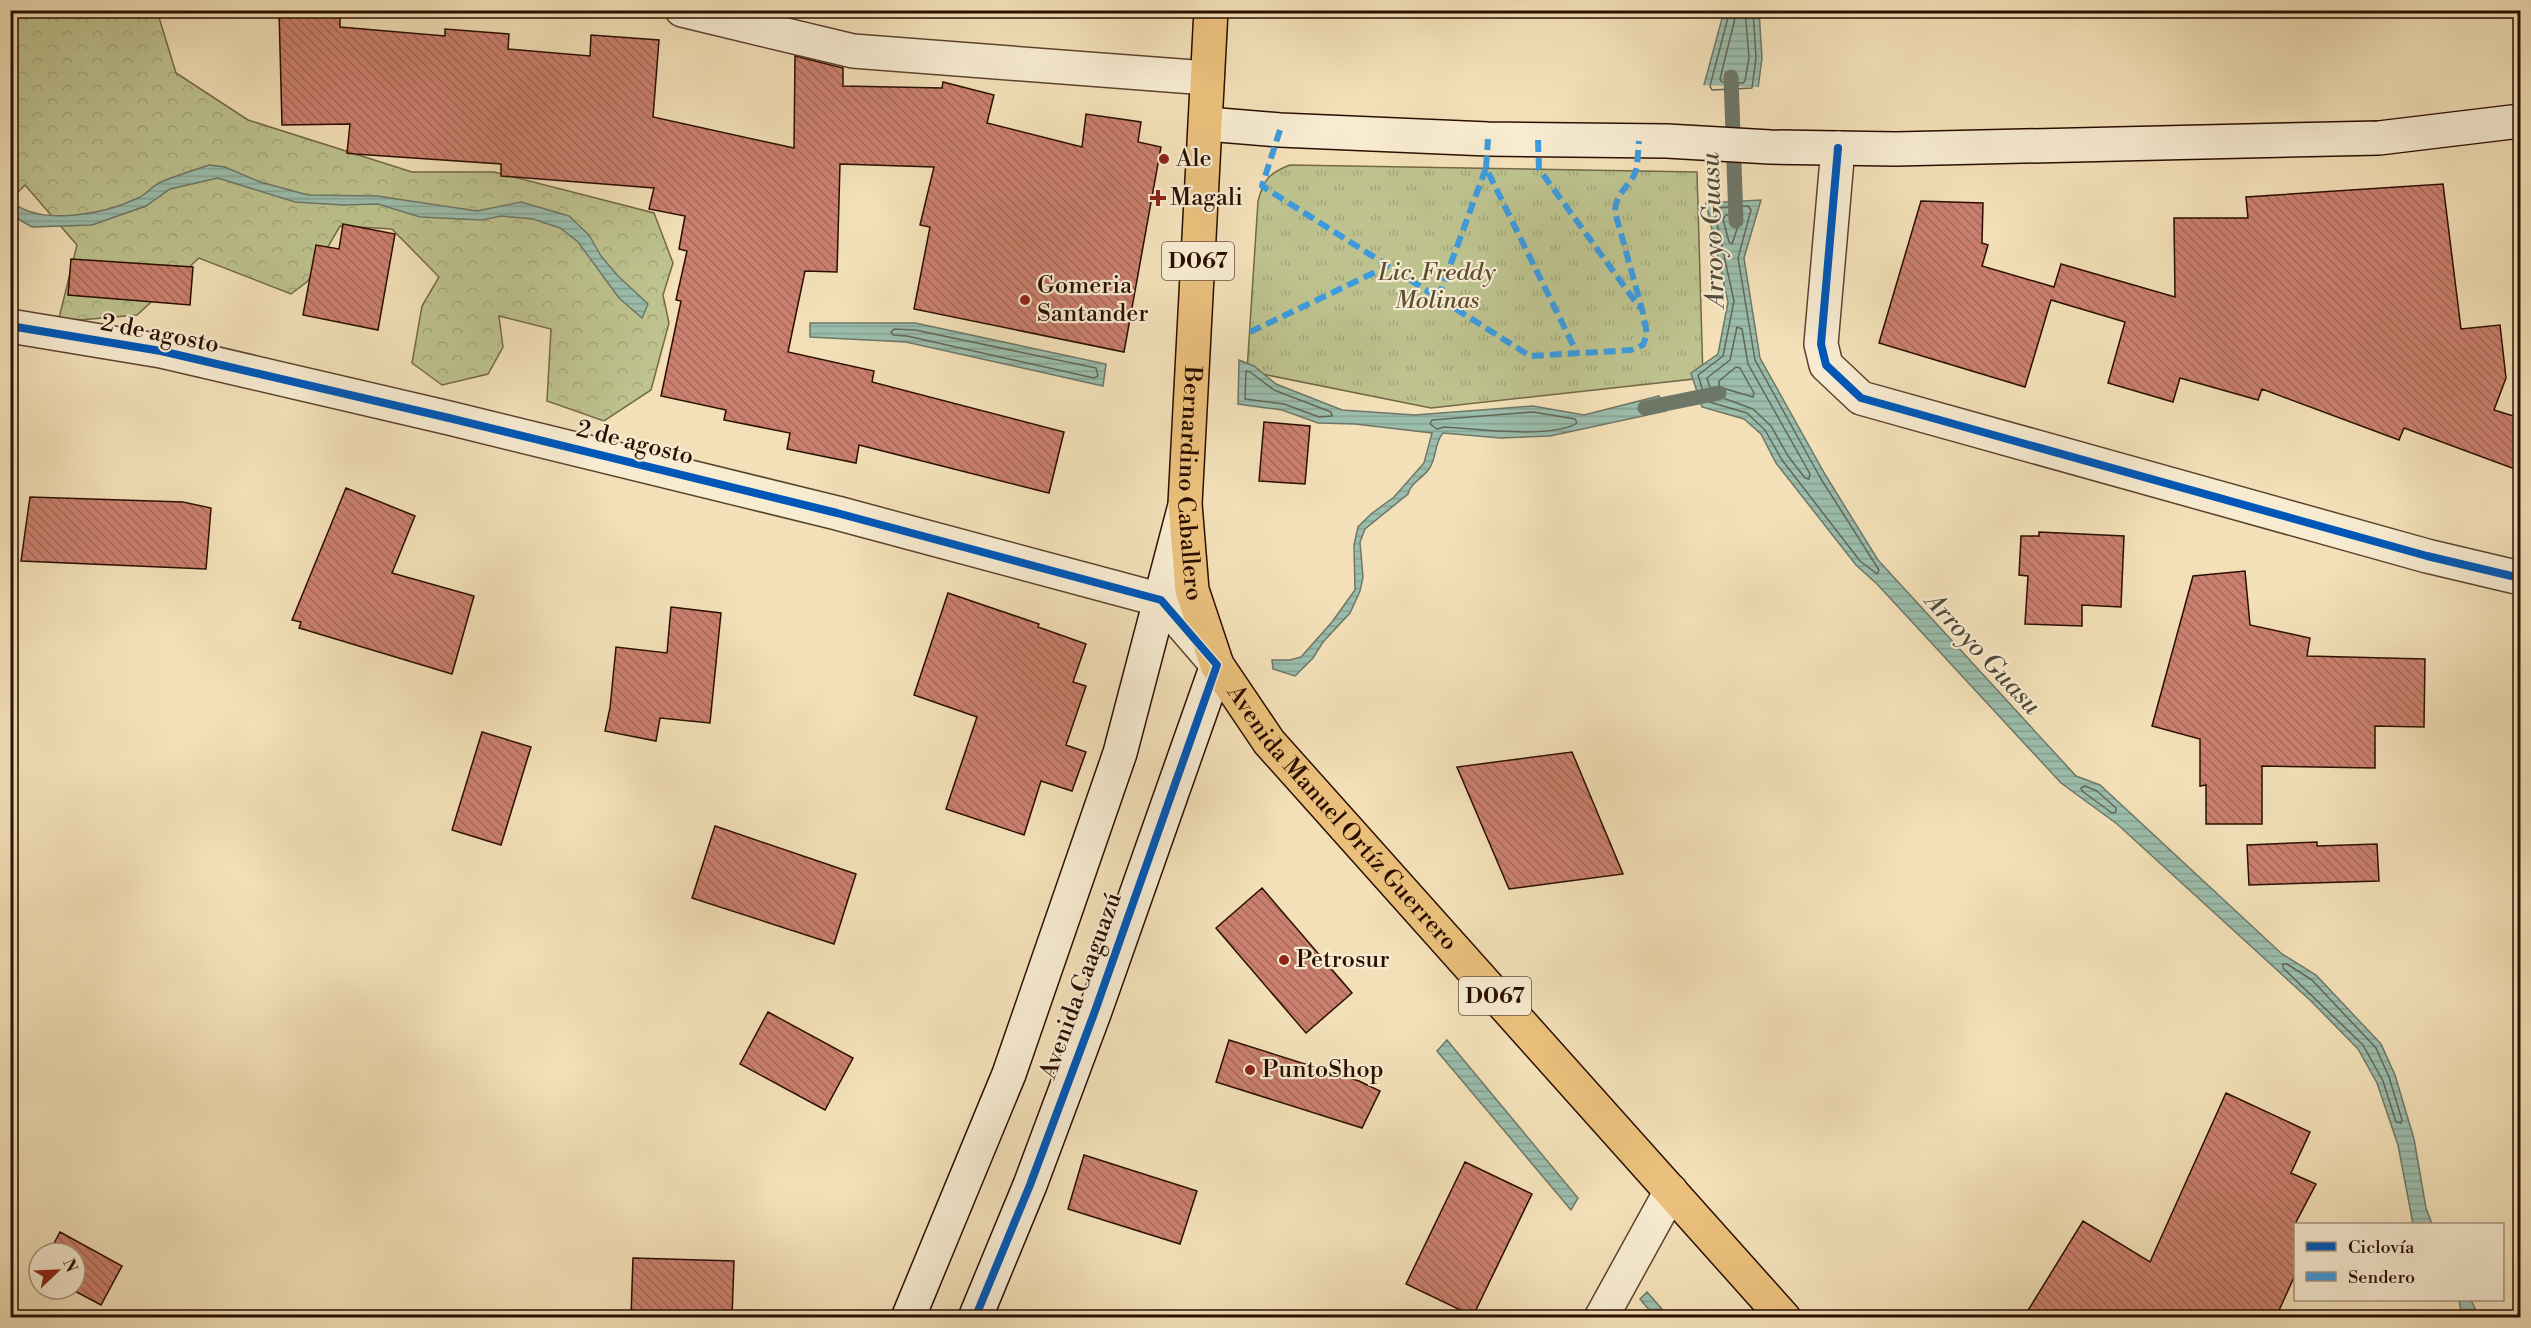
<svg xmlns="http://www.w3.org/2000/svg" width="2531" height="1328" font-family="'Libre Bodoni',serif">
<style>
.grass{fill:url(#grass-tufts);stroke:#746847;stroke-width:1.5}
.forest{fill:url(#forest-crowns);stroke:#746847;stroke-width:1.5}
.water{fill:url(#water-rules);stroke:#6e7767;stroke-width:1.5}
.pier{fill:#f3e0b8}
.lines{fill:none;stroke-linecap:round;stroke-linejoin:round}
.shore{stroke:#626656;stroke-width:1.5}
.stream{stroke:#6e7767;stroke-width:15}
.building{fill:url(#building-back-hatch);stroke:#2a0e00;stroke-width:1.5}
.street-casing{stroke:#5c422e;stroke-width:36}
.secondary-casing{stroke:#2a0e00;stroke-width:36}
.primary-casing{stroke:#2a0e00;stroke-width:36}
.street{stroke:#f7ebd1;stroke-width:33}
.secondary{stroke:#f7ebd1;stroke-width:33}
.primary{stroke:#eac07c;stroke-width:33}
.quiet{stroke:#3d9adc;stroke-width:6;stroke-dasharray:12 6;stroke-linecap:butt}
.cycleway-casing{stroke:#f7ebd1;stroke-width:11}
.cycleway{stroke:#0057b8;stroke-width:8}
.poi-dot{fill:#8f2418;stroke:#f7ebd1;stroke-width:2}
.labels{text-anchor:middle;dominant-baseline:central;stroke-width:4.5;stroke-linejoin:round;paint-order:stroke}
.shield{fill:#f7ebd1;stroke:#68503f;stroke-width:1.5}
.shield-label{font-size:22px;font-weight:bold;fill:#2a0e00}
.poi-label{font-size:24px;fill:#2a0e00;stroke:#f7ebd1;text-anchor:start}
.park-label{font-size:24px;font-style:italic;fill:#5d4d32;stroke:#f7ebd1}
.street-label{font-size:24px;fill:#2a0e00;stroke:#f7ebd1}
.water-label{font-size:26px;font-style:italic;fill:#524b3c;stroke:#f7ebd1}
</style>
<defs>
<pattern id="grass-tufts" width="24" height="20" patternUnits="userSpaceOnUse" patternTransform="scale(1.5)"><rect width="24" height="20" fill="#bdc28e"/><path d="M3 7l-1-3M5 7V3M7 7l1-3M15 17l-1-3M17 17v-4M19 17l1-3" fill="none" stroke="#a3a679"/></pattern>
<pattern id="forest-crowns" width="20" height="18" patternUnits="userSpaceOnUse" patternTransform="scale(1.5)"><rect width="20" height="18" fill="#bdc28e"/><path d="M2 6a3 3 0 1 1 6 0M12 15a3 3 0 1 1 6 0" fill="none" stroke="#a3a679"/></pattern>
<pattern id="water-rules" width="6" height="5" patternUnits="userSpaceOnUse" patternTransform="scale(1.5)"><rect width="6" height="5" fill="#9bbdac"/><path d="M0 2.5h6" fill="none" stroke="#86a192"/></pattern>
<pattern id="building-back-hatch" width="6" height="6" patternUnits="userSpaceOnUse" patternTransform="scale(1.5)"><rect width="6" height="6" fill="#cb806f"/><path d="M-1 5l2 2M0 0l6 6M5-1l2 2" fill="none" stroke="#a56759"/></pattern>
</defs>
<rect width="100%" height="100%" fill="#f3e0b8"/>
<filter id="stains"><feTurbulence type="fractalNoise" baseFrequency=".00333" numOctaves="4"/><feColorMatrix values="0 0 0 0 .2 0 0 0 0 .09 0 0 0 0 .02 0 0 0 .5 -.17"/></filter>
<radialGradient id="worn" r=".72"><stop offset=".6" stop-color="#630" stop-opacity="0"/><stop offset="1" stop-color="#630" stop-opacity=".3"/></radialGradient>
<!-- grass -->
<path class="grass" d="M 1290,165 L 1697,172 L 1703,378 L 1431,408 L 1247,371 L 1258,201 C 1264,179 1269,173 1290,165 Z"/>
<!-- forest -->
<path class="forest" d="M 11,11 L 157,11 L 176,73 L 248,120 L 412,172 L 494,172 L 654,213 L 673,263 L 663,295 L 669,323 L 651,390 L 604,421 L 547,401 L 551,329 L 499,316 L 503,347 L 488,374 L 442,385 L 412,363 L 422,306 L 439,277 L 392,229 L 340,226 L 308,281 L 291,294 L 199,258 L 137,315 L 58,322 L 77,245 L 25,185 L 11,199 Z"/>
<!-- water -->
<path class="water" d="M 1724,11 L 1759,11 L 1762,58 L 1757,96 L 1701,96 Z
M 209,165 L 225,167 L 260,182 L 308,195 L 377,196 L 477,211 L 521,202 L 569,216 L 589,235 L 601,256 L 618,276 L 648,304 L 642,318 L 619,298 L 578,242 L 560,228 L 533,219 L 501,216 L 482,220 L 420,217 L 378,204 L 343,205 L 295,202 L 218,178 L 170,189 L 146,206 L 92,225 L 32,227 L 11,215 L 11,201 C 40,227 105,214 138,198 C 147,194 153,185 161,182 C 177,175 193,171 209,165 Z
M 1761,200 L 1744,258 L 1760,358 L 1826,476 L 1878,560 L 2076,776 L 2100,785 L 2282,954 L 2316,975 L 2381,1044 L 2395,1075 L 2414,1139 L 2426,1208 L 2432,1224 L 2413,1224 L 2398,1145 L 2377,1083 L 2358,1049 L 2311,1001 L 2117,824 L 2061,783 L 1877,584 L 1856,565 L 1776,463 L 1761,434 L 1744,419 L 1702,407 L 1691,373 L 1718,354 L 1728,302 L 1706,203 Z
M 810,323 L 915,323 L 1106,364 L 1103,386 L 906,342 L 810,337 Z
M 1239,360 L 1254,366 L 1276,384 L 1342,410 L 1415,415 L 1533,406 L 1584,415 L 1659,396 L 1666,411 L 1550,436 L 1501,438 L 1443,433 C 1434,443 1437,458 1429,469 C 1422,479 1411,482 1408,494 L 1365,529 L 1360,542 L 1363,577 L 1360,591 L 1350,613 L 1323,642 L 1313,658 L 1295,676 L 1273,669 L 1272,660 L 1290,660 L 1301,657 L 1332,622 L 1355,590 L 1354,545 L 1358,527 L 1371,514 L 1394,497 L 1424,463 L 1432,433 L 1355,424 L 1318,423 L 1282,410 L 1238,404 Z
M 1447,1040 L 1578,1198 L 1571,1210 L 1437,1051 Z
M 1647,1292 L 1669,1317 L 1655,1317 L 1640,1299 Z
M 2459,1300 L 2471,1300 L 2479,1317 L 2462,1317 Z"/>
<!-- pier -->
<path class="pier" d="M 1701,85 L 1761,87 L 1757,99 L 1701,99 L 1698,96 Z"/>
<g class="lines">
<!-- shore -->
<path class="shore" d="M 1730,10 L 1710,86 L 1712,90 L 1752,88 L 1756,58 L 1753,10
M 1737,10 L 1720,79 L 1722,82 L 1743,83 L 1745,81 L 1749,58 L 1745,10
M 1748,206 L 1751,210 L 1738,258 L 1755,360 L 1821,479 L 1879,570 L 1877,574 L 1860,561 L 1782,460 L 1765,430 L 1747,413 L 1706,401 L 1698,375 L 1723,356 L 1734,301 L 1714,210 L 1717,208 Z
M 1726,215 L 1739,215 L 1741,217 L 1732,244 L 1729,242 L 1723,219 Z
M 1737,327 L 1742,329 L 1748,364 L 1810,474 L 1809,479 L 1805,478 L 1788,456 L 1771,426 L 1753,409 L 1712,394 L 1707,378 L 1730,360 Z
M 894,329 L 915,330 L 1096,368 L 1098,376 L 1094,378 L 907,336 L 893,335 L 891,332 Z
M 1736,367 L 1740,368 L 1754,393 L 1753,397 L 1719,387 L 1719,381 Z
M 1246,371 L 1250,372 L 1274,390 L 1331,412 L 1332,416 L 1319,417 L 1284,404 L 1245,399 Z
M 1533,412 L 1575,419 L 1577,423 C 1553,439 1474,429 1444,427 L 1437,429 L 1430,424 L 1432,420 Z
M 2085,786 L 2097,791 L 2116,808 L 2116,812 L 2112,813 L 2082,791 L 2081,788 Z
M 2283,964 L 2287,964 L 2312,980 L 2376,1048 L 2389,1077 L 2402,1120 L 2401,1123 L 2396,1122 L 2383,1081 L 2363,1045 L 2283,968 Z"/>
<!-- stream -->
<path class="stream" d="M 1731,77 L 1736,221
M 1645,408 L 1719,393"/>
</g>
<!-- building -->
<path class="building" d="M 279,10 L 340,10 L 340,27 L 445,36 L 445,29 L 509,34 L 508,49 L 590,56 L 591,35 L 659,40 L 653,117 L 794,148 L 795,56 L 843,68 L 843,86 L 942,88 L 943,82 L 994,95 L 987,123 L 1082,147 L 1086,114 L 1141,122 L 1138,142 L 1161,147 L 1124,352 L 914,309 L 930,227 L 920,225 L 934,167 L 840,164 L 837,272 L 805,271 L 788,352 L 874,371 L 872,382 L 1064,432 L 1049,493 L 859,445 L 856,463 L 787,449 L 790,433 L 724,420 L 726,410 L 661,396 L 681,301 L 676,300 L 687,251 L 679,249 L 685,216 L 649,209 L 654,188 L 501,176 L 501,164 L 355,154 L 347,153 L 350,124 L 282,125 Z
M 2443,184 L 2461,329 L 2500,325 L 2506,378 L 2494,410 L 2520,418 L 2520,471 L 2404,428 L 2399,440 L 2262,389 L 2258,400 L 2180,378 L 2173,402 L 2108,383 L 2125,322 L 2051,300 L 2025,387 L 1879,343 L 1921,201 L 1983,203 L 1982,243 L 1988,245 L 1982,266 L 2054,287 L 2061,264 L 2175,297 L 2174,218 L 2248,218 L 2246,197 Z
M 343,224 L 395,234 L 378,330 L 303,315 L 316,245 L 339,249 Z
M 71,259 L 193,267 L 190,305 L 68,295 Z
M 1264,422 L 1310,426 L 1305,484 L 1259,481 Z
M 346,488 L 415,516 L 392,573 L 474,596 L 452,674 L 299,628 L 301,622 L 292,620 Z
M 30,497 L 183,502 L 211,508 L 206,569 L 21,561 Z
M 2039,532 L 2124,536 L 2121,607 L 2082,605 L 2082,626 L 2025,624 L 2028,576 L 2019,575 L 2021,536 L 2039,536 Z
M 2245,571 L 2250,625 L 2310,638 L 2307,656 L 2425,659 L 2424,727 L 2375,726 L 2375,768 L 2262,766 L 2262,824 L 2206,824 L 2206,785 L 2200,786 L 2200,739 L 2152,726 L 2193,576 Z
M 948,593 L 1039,624 L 1038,627 L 1086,644 L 1073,682 L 1086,686 L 1066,745 L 1086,752 L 1072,791 L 1041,781 L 1024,835 L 946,809 L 977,717 L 914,695 Z
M 671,607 L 721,613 L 710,723 L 660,718 L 656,741 L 605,731 L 610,708 L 616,647 L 667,653 Z
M 482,732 L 531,747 L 501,845 L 452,830 Z
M 1572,752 L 1623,874 L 1509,889 L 1457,767 Z
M 715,826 L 856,874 L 834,944 L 692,898 Z
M 2317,842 L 2317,846 L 2377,844 L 2379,881 L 2249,885 L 2247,845 Z
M 1262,888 L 1352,993 L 1306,1033 L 1216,928 Z
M 768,1012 L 853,1058 L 825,1110 L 740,1064 Z
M 1229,1040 L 1359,1081 L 1380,1091 L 1362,1128 L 1216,1082 Z
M 2226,1093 L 2310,1132 L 2291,1173 L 2316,1184 L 2295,1224 L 2295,1275 L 2276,1317 L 2024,1317 L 2083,1221 L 2150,1262 Z
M 1084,1155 L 1197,1191 L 1180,1244 L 1068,1209 Z
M 1465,1162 L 1532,1194 L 1473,1316 L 1406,1284 Z
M 60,1232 L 122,1266 L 101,1305 L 71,1289 L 75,1289 L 75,1253 L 49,1253 Z
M 633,1258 L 734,1261 L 732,1317 L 631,1317 Z"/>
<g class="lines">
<!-- street casing -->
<g class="street-casing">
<path id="street" d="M 682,10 L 853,51 L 1207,78
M 1838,148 L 1821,344 L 1826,365 L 1861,398 L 2427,556 L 2520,578
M 10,326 L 161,351 L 449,418 L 837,513 L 1161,600 L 1217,665
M 1601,1318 L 1671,1191"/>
</g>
<!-- secondary casing -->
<g class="secondary-casing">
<path id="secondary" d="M 1207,124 L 1280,130 L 1488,139 L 1667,141 L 1770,147 L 1896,149 L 2379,138 L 2520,121
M 908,1318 L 1009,1074 L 1120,753 L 1184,509
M 975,1318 L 1030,1185 L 1095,1011 L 1217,665"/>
</g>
<!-- primary casing -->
<g class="primary-casing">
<g id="primary">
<path id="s1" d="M 1211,10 L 1185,504 L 1192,590 L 1217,665 L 1269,742 L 1784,1318"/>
</g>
</g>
<!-- street -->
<use href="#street" class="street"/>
<!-- secondary -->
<use href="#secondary" class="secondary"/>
<!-- primary -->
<use href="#primary" class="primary"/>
<!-- quiet -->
<path class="quiet" d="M 1280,130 L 1262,186 L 1530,356 L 1631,350 L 1643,345 L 1647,334 L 1643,313 L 1615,212 C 1616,190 1631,187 1636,170 C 1638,161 1638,150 1639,141
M 1538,140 L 1539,169 L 1640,308
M 1486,168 L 1488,139
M 1438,298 L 1486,168 L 1577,353
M 1250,332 L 1388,266"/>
<!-- cycleway casing -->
<g class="cycleway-casing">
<path id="cycleway" d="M 1838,148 L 1821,344 L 1826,365 L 1861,398 L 2427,556 L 2520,578
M 10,326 L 161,351 L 449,418 L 837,513 L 1161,600 L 1217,665 L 1095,1011 L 1030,1185 L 975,1318"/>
</g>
<!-- cycleway -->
<use href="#cycleway" class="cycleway"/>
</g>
<!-- markers -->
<g class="poi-dot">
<circle cx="1164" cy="159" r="6"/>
<path d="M1155 189h6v6h6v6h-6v6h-6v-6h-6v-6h6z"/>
<circle cx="1025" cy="300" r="6"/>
<circle cx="1284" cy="960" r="6"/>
<circle cx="1250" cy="1070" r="6"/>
</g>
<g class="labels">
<!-- shield labels -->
<g class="shield">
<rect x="1162" y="242" width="72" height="38" rx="4.5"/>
<rect x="1459" y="977" width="72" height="38" rx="4.5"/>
</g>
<g class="shield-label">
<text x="1198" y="261">D067</text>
<text x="1495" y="996">D067</text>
</g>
<!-- poi labels -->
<g class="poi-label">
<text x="1176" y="159">Ale</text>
<text x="1170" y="198">Magali</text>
<text x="1037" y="286">Gomeria<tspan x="1037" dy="28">Santander</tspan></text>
<text x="1296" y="960">Petrosur</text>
<text x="1262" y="1070">PuntoShop</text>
</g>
<!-- park labels -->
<g class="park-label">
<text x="1437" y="273">Lic. Freddy<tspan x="1437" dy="28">Molinas</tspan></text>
</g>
<!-- street labels -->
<g class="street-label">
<text transform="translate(160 334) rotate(11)">2 de agosto</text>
<text transform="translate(635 443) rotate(14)">2 de agosto</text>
<text stroke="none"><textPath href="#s1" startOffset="474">Bernardino Caballero</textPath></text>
<text stroke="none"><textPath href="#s1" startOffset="858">Avenida Manuel Ortíz Guerrero</textPath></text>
<text transform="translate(1081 986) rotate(-70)">Avenida Caaguazú</text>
</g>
<!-- water labels -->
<g class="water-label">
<text transform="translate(1713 230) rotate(-92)">Arroyo Guasu</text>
<text transform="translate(1983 654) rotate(47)">Arroyo Guasu</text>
</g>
</g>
<!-- margin -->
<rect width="2531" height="1328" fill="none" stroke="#f3e0b8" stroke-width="36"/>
<rect x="12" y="12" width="2507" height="1304" fill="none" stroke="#2a0e00" stroke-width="3"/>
<rect x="18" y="18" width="2495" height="1292" fill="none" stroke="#2a0e00" stroke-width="1.5"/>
<!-- legend -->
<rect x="2294" y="1223" width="210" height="78" fill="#f7ebd1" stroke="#a5937d" stroke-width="1.5"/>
<rect x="2306" y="1242" width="30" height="9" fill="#0057b8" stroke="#a5937d" stroke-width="1.5"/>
<text x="2348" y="1253" font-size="18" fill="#2a0e00">Ciclovía</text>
<rect x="2306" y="1272" width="30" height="9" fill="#3d9adc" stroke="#a5937d" stroke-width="1.5"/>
<text x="2348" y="1283" font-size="18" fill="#2a0e00">Sendero</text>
<!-- north arrow -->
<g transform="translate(57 1271) rotate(67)"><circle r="28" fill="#f7ebd1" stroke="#a5937d" stroke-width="1.5"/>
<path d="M0-4.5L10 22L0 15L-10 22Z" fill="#8f2418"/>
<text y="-9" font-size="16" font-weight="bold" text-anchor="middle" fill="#2a0e00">N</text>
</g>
<rect width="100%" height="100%" filter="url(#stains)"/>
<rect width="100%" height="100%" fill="url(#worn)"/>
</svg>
